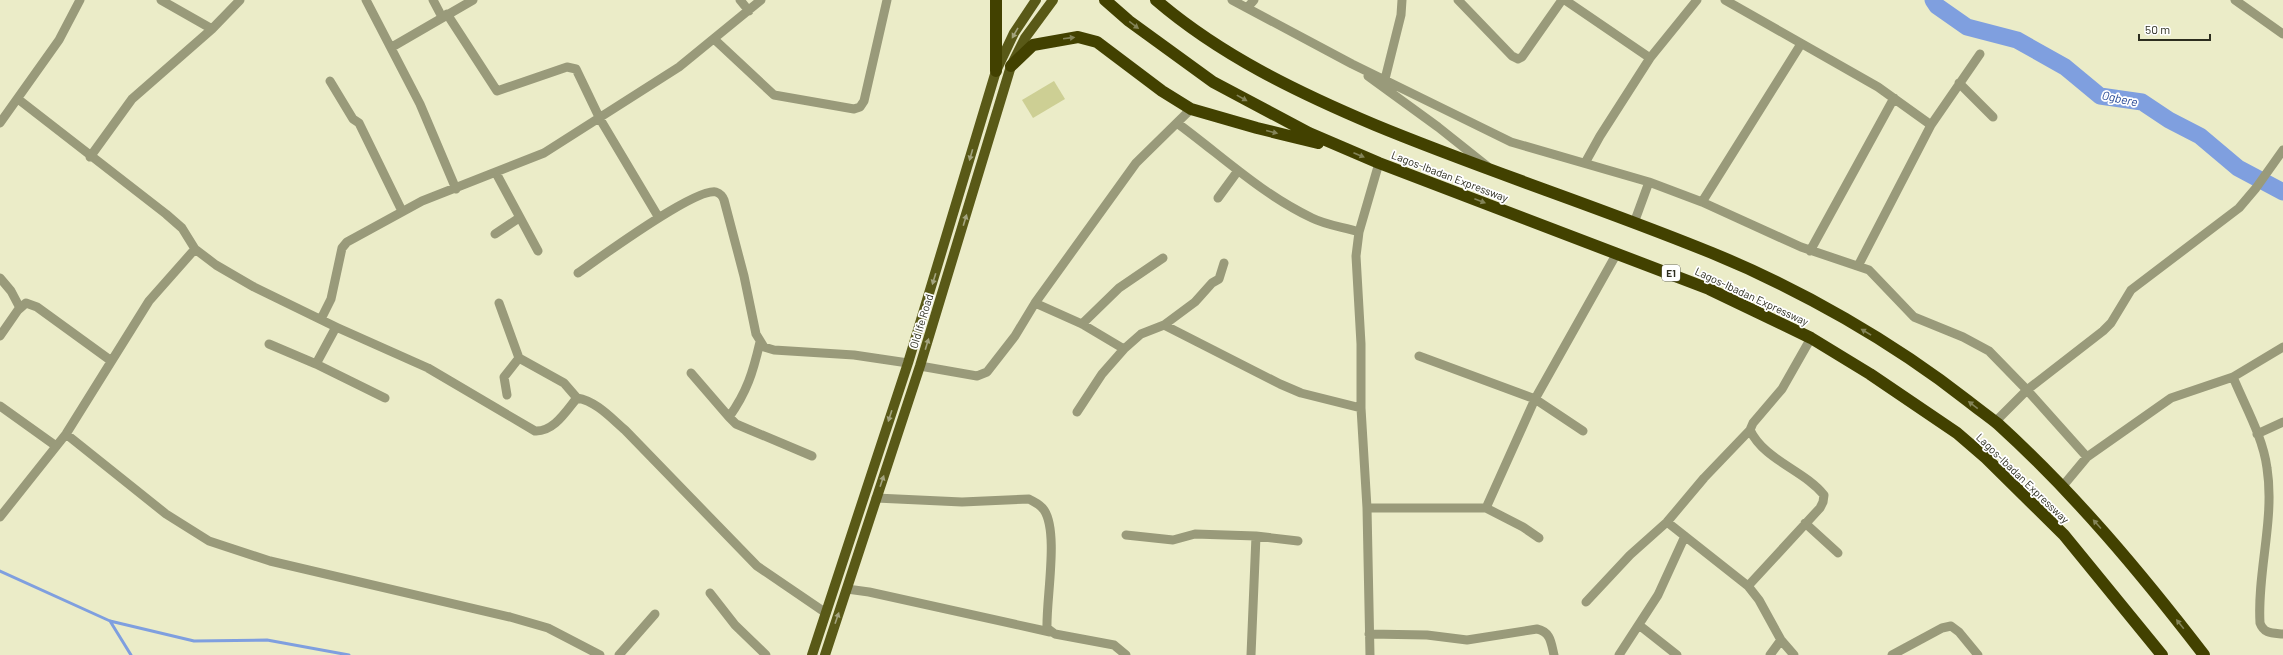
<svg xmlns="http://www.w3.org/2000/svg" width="2283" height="655" font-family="Barlow,sans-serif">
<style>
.green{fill:#cdcf94}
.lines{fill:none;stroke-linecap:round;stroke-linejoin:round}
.stream{stroke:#7f9fdf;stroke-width:3}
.river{stroke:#7f9fdf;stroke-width:17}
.minor{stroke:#999a7a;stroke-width:9}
.primary{stroke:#595917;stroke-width:10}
.motorway{stroke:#424100;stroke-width:12}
.oneway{fill:#848459}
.oneway2{fill:#a4a47f}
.labels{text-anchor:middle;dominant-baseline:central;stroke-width:3.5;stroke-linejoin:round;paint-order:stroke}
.shield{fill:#fff;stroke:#6b6c62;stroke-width:1}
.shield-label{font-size:10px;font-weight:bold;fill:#2c2d1f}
.street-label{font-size:11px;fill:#2c2d1f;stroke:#fff}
.water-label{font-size:12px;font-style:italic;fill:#284a96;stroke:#fff}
</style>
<rect width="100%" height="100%" fill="#ebecc8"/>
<!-- green -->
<path class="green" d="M 1054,81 L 1065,99 L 1033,118 L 1022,100 Z"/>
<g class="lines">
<!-- stream -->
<path class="stream" d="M 0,571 L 110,621 L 194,641 L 267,640 L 349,655
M 110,621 L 131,655"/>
<!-- river -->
<path class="river" d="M 1933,0 L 1937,6 L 1967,27 L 2017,40 L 2065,67 L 2100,96 L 2142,102 L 2169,120 L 2200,136 L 2238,168 L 2283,192"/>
<!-- minor -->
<path class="minor" d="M 161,0 L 212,29
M 366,0 L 420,104 L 456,189
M 433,0 L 442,17
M 740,0 L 749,11
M 1232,0 L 1352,64 L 1511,142 L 1649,182 L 1702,202 L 1801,247 L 1869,270 L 1914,317 L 1963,337 L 1989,351 L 2027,390 L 2087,457 L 2062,487
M 1458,0 L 1512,56 L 1518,59 L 1522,57 L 1562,0
M 1565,0 L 1650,58
M 1725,0 L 1878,87 L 1931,125
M 2235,0 L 2283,34
M 1247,8 L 1254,0
M 447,14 L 497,91 L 567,67 L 576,69 L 600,119 L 659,218
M 714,39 L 774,95 L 854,109 L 860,107 L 864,101 L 887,0
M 392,47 L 473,0
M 1368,76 L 1438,127 L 1487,166
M 1385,79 L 1401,15 L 1402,0
M 330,81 L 353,119 L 359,123 L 402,211
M 1959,83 L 1993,117
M 18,99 L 166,214 L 182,228 L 195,249 L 216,265 L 254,287 L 336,327 L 428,368 L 535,431 C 554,432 566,411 577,398 C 596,401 611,418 625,430 L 757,566 L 826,613
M 0,123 L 59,40 L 80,0
M 1177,123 C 1222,156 1260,193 1312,218 C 1326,225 1343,227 1359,232
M 90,157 L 132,99 L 212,29 L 240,0
M 1585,163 L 1600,136 L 1650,58 L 1697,0
M 496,173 L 538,251
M 1218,198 L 1237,172
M 1702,202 L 1801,44
M 1634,223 L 1649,182
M 495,234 L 519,218
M 1810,251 L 1894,98
M 1858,266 L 1931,125 L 1980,54
M 578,273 C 598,259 696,187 716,192 C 720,193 723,197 724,200 L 744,276 L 756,334 L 764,347 L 774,350 L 854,355 L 908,363
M 0,278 L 11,291 L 20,308
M 499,303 L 519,358 L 564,383 L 577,398
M 1035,303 L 1082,324 L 1124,349
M 321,319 L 331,299 L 342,248 L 347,242 L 422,201 L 544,153 L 679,67 L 761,0
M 1082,324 L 1119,288 L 1163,258
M 1164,325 L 1280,384 L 1301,393 L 1361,408
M 0,336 L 18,310 L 26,303 L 37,307 L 110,360
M 760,342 C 753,372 747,392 729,417 L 736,424 L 812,456
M 269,344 L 316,364 L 336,327
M 1419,356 L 1535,399 L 1583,431
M 316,364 L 385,398
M 920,366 L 977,376 L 987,372 L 1015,336 L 1035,303 L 1136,163 L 1191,109
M 691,373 L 729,417
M 2233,377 C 2245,406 2263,437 2267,468 C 2275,519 2257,572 2260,623 C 2264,634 2272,633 2283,634
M 507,395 L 504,377 L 519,358
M 0,406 L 56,446
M 1077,412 L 1102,374 L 1124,349 L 1141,334 L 1164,325 L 1195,302 L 1212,283 L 1219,279 L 1224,263
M 1995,422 L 2027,390 L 2103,331 L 2111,323 L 2131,290 L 2239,208 L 2256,188 L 2283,150
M 66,434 L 166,514 L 209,541 L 270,561 L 510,617 L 548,628 L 600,655
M 2257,434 L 2283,422
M 2087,457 L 2171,398 L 2233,377 L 2283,347
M 876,498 L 962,502 L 1029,499 C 1034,502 1040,504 1044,510 C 1059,532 1046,599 1047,628 L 1055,634 L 1114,645 L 1126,655
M 1367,508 L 1486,508 L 1523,527 L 1539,538
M 1486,508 L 1535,399 L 1617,253
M 0,517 L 66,434 L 149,301 L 195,249
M 1667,522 L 1748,586 L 1759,600 L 1781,640 L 1794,655
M 1805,523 L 1838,553
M 1126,535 L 1173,540 L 1195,534 L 1256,536 L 1298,541
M 1748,586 L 1820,508 L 1823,502 L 1824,495 C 1804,470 1764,460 1750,430
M 847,589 L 869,592 L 1050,632
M 710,593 L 735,625 L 766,655
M 1586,602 L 1630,555 L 1667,522 L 1704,478 L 1750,430 L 1753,423 L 1782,389 L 1811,338
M 1639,625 L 1677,655
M 1369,634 L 1427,635 L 1467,640 L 1537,629 C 1551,632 1551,643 1554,655
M 619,655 L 655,614
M 1251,655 L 1256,536
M 1370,655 L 1367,508 L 1361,408 L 1361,344 L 1356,256 L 1359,232 L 1379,163
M 1619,655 L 1658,595 L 1685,536
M 1770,655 L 1781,640
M 1892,655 L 1942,628 L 1951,626 L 1959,632 L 1978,655"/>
<!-- primary -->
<path class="primary" d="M 812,655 L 908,363 L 996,71 L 1014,33 L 1036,0
M 825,655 L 920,366 L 1011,66 L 1025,38 L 1053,0"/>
<!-- motorway -->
<path class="motorway" d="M 996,0 L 996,71
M 1105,0 L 1129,21 L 1213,82 L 1309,133 L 1379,163 L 1709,289 L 1811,338 L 1870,374 L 1957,433 L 1986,458 L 2064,535 L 2162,655
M 1156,0 C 1220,55 1297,92 1375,125 C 1486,171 1600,207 1712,253 C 1800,289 1893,342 1968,401 C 1978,409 1988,416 1998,424 C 2075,494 2141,573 2204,655
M 1011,66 L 1033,45 L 1078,37 L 1097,42 L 1162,91 L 1191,109 L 1257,128 L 1318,143"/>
</g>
<!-- one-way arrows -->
<defs><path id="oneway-solid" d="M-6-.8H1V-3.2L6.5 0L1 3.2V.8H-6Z"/></defs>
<g class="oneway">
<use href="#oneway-solid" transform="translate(1134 25) rotate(37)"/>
<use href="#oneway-solid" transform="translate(1069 38) rotate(-7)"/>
<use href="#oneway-solid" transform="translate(1242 98) rotate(29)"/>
<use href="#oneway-solid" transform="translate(1272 132) rotate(14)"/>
<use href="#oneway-solid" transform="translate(1359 155) rotate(23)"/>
<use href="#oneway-solid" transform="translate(1480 201) rotate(21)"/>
<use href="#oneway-solid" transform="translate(1866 332) rotate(-149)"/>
<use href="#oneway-solid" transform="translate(1973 405) rotate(-143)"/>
<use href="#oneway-solid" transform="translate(2097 524) rotate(-132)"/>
<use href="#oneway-solid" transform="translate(2180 624) rotate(-129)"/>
</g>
<g class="oneway2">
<use href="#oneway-solid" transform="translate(1015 33) rotate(120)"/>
<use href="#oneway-solid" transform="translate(971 155) rotate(106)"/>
<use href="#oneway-solid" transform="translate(965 220) rotate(-73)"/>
<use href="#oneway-solid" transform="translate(934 279) rotate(107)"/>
<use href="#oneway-solid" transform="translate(927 344) rotate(-73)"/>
<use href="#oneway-solid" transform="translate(890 416) rotate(108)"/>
<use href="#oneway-solid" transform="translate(882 481) rotate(-71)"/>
<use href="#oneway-solid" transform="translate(837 618) rotate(-71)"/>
</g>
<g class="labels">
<!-- shield labels -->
<rect class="shield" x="1662" y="265" width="18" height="16" rx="3"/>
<g class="shield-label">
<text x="1671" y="273">E1</text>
</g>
<!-- street labels -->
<g class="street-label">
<text transform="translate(1450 176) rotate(21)">Lagos-Ibadan Expressway</text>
<text transform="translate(1752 296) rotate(25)">Lagos-Ibadan Expressway</text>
<text transform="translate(921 321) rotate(-73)">Old Ife Road</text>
<text transform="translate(2023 478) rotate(44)">Lagos-Ibadan Expressway</text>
</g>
<!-- water labels -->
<g class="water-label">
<text transform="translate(2120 98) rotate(12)">Ogbere</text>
</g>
</g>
<!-- scale -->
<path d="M2139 34v6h71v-6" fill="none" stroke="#2c2d1f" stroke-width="2"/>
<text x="2145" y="34" font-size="12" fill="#2c2d1f" stroke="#ffffff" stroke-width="3" paint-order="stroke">50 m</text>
</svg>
